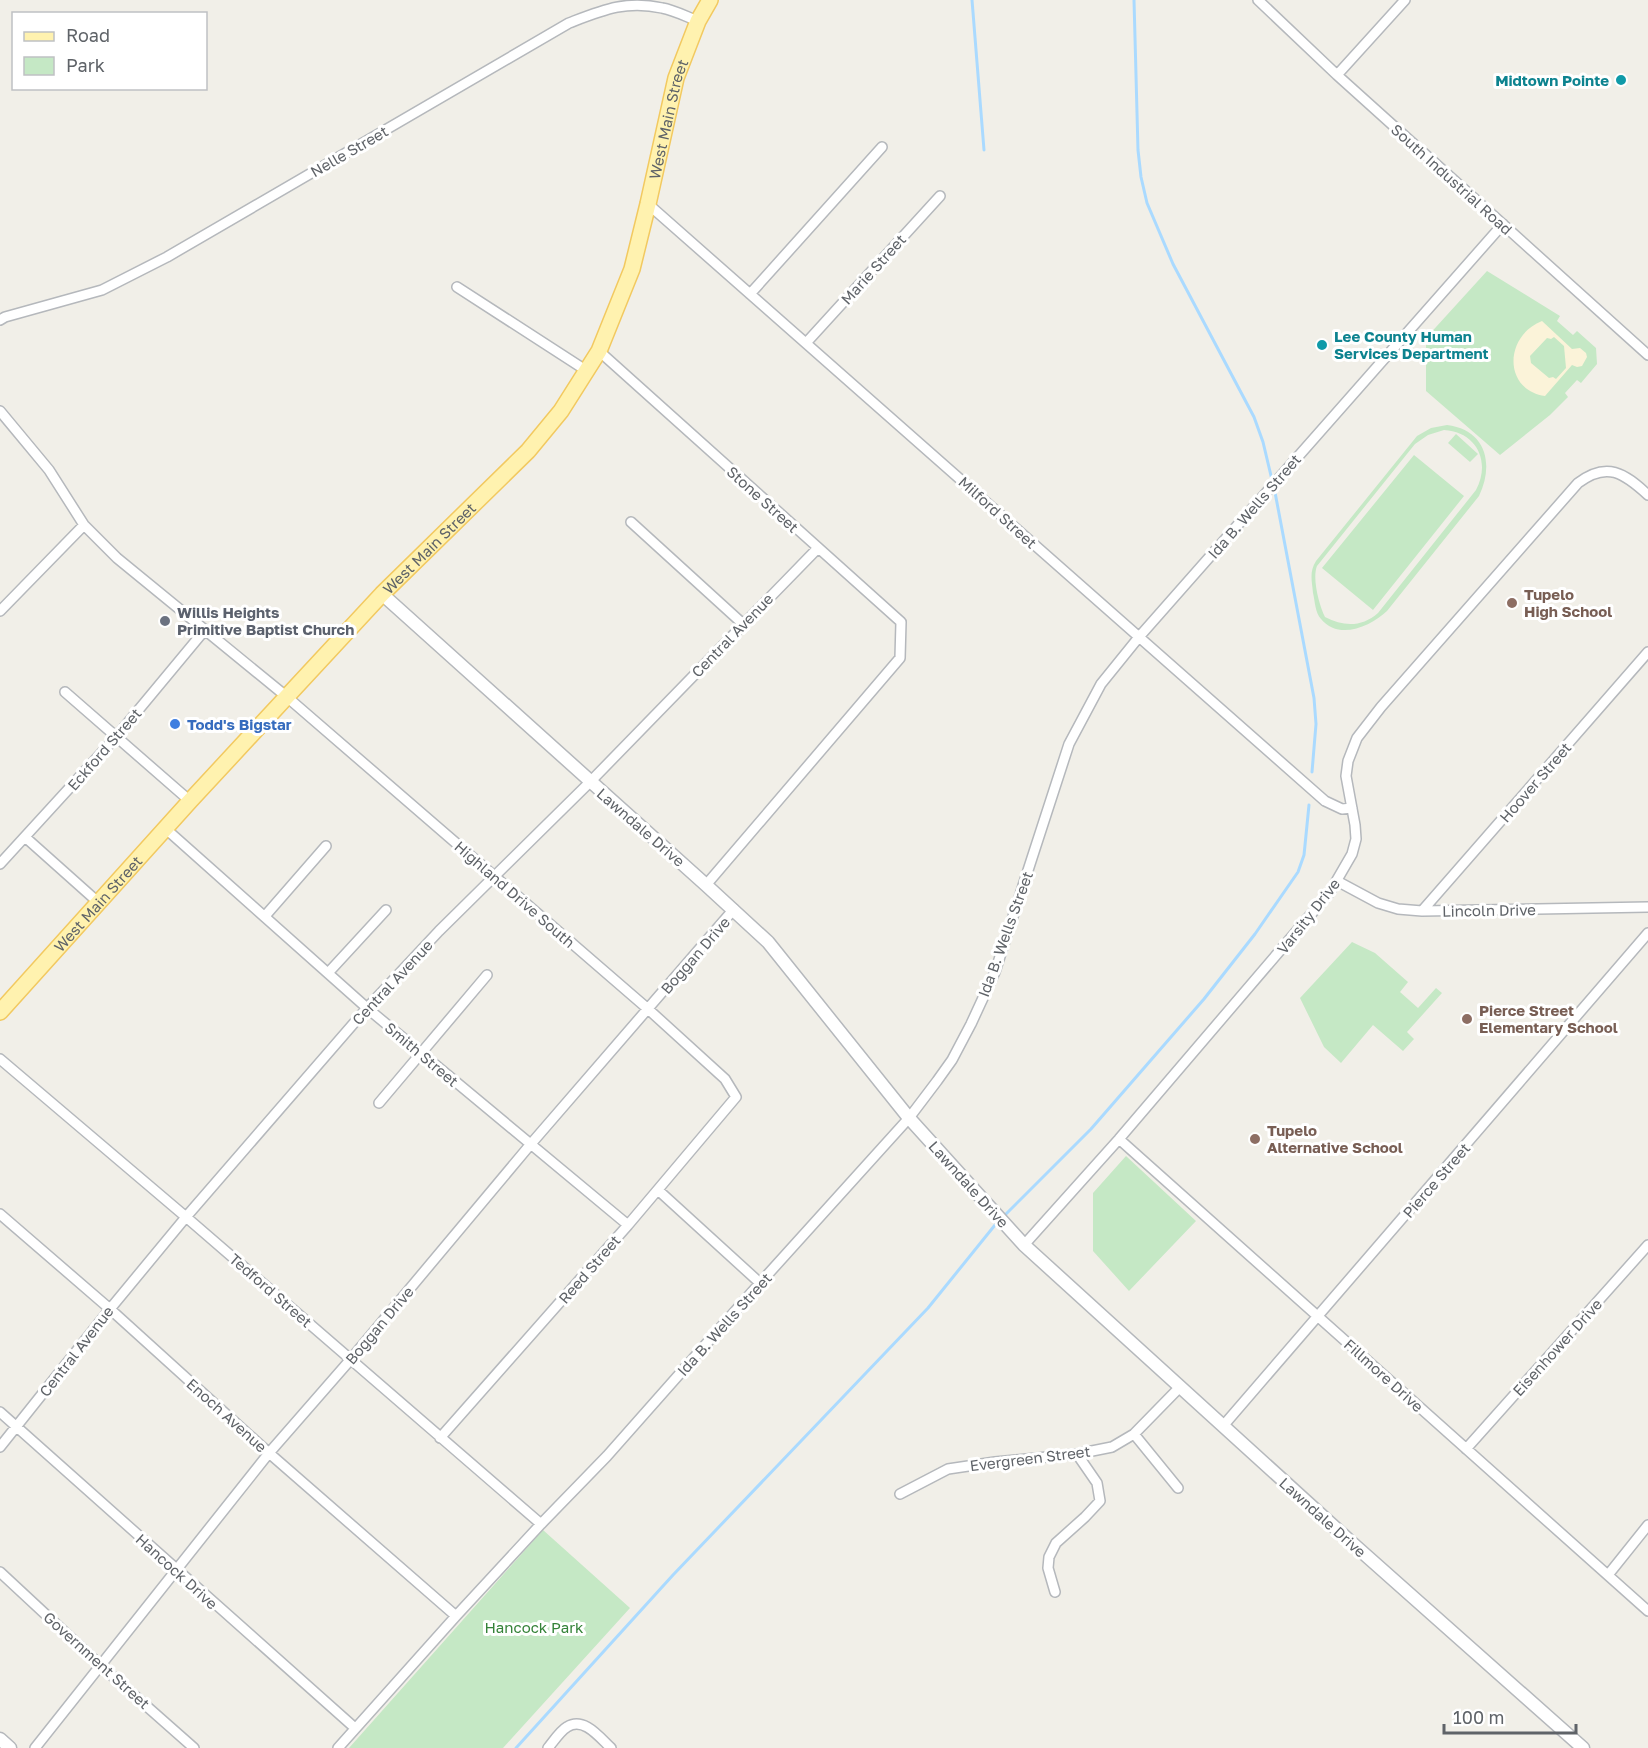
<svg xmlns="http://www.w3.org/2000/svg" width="1648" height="1748" font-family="'Golos Text',sans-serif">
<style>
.green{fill:#c5e8c5;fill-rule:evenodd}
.sand{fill:#fbf3d9;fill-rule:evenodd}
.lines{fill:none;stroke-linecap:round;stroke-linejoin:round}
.stream{stroke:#aadaff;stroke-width:3}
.minor-casing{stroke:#b5b8bc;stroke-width:12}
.tertiary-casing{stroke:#b5b8bc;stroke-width:15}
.primary-casing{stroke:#f2c960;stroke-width:18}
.minor{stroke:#fff;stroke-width:9}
.tertiary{stroke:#fff;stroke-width:12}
.primary{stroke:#fff2af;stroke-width:15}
.culture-dot{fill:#0f9aa8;stroke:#fff;stroke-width:2}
.education-dot{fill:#8d6e63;stroke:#fff;stroke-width:2}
.worship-dot{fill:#6b7280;stroke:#fff;stroke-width:2}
.shop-dot{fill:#3f7fe0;stroke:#fff;stroke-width:2}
.labels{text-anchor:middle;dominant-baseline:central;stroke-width:6;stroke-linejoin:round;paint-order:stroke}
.culture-label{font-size:15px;font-weight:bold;fill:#0d838f;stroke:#fff;text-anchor:end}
.street-label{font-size:15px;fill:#5f6368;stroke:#fff}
.education-label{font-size:15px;font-weight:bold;fill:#785e54;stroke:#fff;text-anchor:start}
.worship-label{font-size:15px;font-weight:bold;fill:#5b616d;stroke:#fff;text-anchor:start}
.shop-label{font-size:15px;font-weight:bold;fill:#366cbe;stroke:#fff;text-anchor:start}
.park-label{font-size:15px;fill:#348238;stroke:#fff}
</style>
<rect width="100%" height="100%" fill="#f1efe8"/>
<!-- green -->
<path class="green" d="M 1487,271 L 1560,316 L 1557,321 L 1573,335 L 1577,331 L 1596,348 L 1597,364 L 1581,383 L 1577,380 L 1565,393 L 1568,397 L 1550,415 L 1500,455 L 1426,391 L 1426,338 Z
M 1447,425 C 1487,430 1494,465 1479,496 L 1387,611 C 1371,626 1339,641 1321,619 C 1315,613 1315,601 1313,593 C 1312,581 1309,572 1316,561 L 1417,436 L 1431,428 ZM 1444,430 C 1477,432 1491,462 1476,490 L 1378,613 C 1362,627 1344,627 1325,617 C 1319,605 1312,578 1317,566 L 1415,444 L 1428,435 Z
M 1456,434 L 1478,454 L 1470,462 L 1448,443 Z
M 1414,455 L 1464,496 L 1373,610 L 1322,568 Z
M 1352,942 L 1375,953 L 1408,982 L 1400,992 L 1418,1008 L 1436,988 L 1442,993 L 1407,1032 L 1414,1039 L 1403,1051 L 1373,1025 L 1341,1063 L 1324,1047 L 1300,998 Z
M 1126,1156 L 1196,1221 L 1129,1291 L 1093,1251 L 1093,1193 Z
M 543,1530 L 630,1608 L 503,1748 L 349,1748 Z"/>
<!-- sand -->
<path class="sand" d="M 1542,321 L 1572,349 L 1580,348 L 1586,353 L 1587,357 L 1582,366 L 1577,367 L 1572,365 L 1545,396 C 1503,390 1504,336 1542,321 ZM 1554,337 L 1564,346 L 1566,368 L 1556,379 L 1553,377 L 1549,378 L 1531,363 L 1530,356 L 1547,338 L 1551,339 Z"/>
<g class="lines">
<!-- stream -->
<path class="stream" d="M 972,0 L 984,150
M 1134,0 L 1138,150 L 1141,177 L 1147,203 L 1173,264 L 1254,417 L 1263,442 L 1272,480
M 1274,487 L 1314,698 L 1316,724 L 1312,772
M 1005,1215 L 1091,1129 L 1204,999 L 1255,934 L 1298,872 L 1304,855 L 1309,805
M 516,1748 L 673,1575 L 928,1308 L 995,1225"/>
<!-- minor casing -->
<g class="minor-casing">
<path id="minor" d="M 1258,0 L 1337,75 L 1648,355
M 1337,75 L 1405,0
M 648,204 L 1325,801 L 1342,809 L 1352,808
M 457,287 L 587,371
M 750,294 L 882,147
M 0,320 L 5,317 L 102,290 L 167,257 L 569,23 C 603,10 626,0 662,8 C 674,10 687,17 698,21
M 806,343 L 940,196
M 599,351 L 901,622 L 900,658 L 706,885
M 0,411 L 49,470 L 84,525 L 117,558 L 287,697 L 648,1009 L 725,1079 L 736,1097 L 628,1225 L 440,1438
M 631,522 L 743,624
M 0,611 L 84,525
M 65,692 L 190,801
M 166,829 L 367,1008 L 628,1225
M 25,837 L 99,903
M 0,864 L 116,737 L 204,631
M 1337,881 L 1378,903 L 1398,909 L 1422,911 L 1648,907
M 1422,911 L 1648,652
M 265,916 L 326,846
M 328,973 L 386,910
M 0,1059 L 186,1217 L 541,1524
M 379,1103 L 487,975
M 1119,1139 L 1648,1611
M 658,1190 L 760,1283
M 0,1214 L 110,1309 L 269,1453 L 456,1616
M 1024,1245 L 1119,1139 L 1330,892 L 1352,854 L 1356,839 L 1355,825 L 1346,776 L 1348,761 L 1357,738 L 1381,707 L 1578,483 C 1607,461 1624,473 1648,495
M 0,1412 L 355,1728
M 1223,1426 L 1648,933
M 1134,1434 L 1178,1488
M 0,1447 L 110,1309 L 186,1217 L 367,1008 L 439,931 L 590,782 L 818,548
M 1466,1449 L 1648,1245
M 900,1494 L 948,1469 L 995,1462 L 1077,1454 L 1112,1447 L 1134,1434 L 1179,1388
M 0,1572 L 100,1665 L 194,1748
M 1608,1575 L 1648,1525
M 1055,1592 L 1048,1568 L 1049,1557 L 1056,1543 L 1085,1517 L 1100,1501 L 1097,1483 L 1077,1454
M 35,1748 L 269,1453 L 351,1359 L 530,1145 L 734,909
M 338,1748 L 456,1616 L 541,1524 L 607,1456 L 760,1283 L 909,1118 L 937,1081 L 952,1060 L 971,1024 L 995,972 L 1069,744 L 1101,684 L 1139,637 L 1503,224
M 548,1748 C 553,1742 560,1731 567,1727 C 584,1716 600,1738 611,1748"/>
</g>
<!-- tertiary casing -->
<g class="tertiary-casing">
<path id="tertiary" d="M 382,594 L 706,885 L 768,942 L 909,1118 L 1024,1245 L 1352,1543 L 1583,1748
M 0,1739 L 10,1748"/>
</g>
<!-- primary casing -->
<g class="primary-casing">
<g id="primary">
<path id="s1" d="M 0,1012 L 190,801 L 382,594 L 528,451 L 561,411 L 599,351 L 632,269 L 648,204 L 676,78 L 698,21 L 710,0"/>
</g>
</g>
<!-- minor -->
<use href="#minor" class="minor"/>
<!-- tertiary -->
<use href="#tertiary" class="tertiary"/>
<!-- primary -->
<use href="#primary" class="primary"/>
</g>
<!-- markers -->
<g class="culture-dot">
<circle cx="1621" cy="80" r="6"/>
<circle cx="1322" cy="345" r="6"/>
</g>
<g class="education-dot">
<circle cx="1512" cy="603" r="6"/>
<circle cx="1467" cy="1019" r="6"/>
<circle cx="1255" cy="1139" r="6"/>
</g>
<circle class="worship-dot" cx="165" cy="621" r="6"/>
<circle class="shop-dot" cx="175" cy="724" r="6"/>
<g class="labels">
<!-- culture labels -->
<g class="culture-label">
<text x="1609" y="80">Midtown Pointe</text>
<text x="1334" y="336" text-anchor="start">Lee County Human<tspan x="1334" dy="17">Services Department</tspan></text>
</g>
<!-- street labels -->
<g class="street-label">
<text stroke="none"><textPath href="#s1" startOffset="1136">West Main Street</textPath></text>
<text transform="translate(349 151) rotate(-30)">Nelle Street</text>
<text transform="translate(1452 179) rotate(42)">South Industrial Road</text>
<text transform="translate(873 269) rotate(-48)">Marie Street</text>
<text transform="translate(763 499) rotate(42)">Stone Street</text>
<text transform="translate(1254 506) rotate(-49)">Ida B. Wells Street</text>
<text transform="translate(998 512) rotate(42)">Milford Street</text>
<text stroke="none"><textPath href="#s1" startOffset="632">West Main Street</textPath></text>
<text transform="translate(732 635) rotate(-46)">Central Avenue</text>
<text transform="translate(104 749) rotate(-49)">Eckford Street</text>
<text transform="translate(1535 782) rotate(-49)">Hoover Street</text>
<text transform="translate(641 827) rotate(41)">Lawndale Drive</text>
<text transform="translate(515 894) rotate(41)">Highland Drive South</text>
<text stroke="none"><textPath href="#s1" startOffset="146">West Main Street</textPath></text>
<text transform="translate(1489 910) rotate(-1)">Lincoln Drive</text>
<text transform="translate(1308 916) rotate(-52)">Varsity Drive</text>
<text transform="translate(1005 934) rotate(-70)">Ida B. Wells Street</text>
<text transform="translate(695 955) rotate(-49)">Boggan Drive</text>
<text transform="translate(392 982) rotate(-47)">Central Avenue</text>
<text transform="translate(422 1054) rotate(40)">Smith Street</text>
<text transform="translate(1436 1180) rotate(-49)">Pierce Street</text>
<text transform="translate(969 1184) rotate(48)">Lawndale Drive</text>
<text transform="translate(589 1269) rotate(-49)">Reed Street</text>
<text transform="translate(271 1290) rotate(41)">Tedford Street</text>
<text transform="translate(724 1324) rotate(-48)">Ida B. Wells Street</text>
<text transform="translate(379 1325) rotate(-50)">Boggan Drive</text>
<text transform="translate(1557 1347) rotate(-48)">Eisenhower Drive</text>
<text transform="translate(76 1351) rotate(-52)">Central Avenue</text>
<text transform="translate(1384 1375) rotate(42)">Fillmore Drive</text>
<text transform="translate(227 1415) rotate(42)">Enoch Avenue</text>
<text transform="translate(1030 1458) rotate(-7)">Evergreen Street</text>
<text transform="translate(1323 1517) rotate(42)">Lawndale Drive</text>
<text transform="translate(177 1571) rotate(42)">Hancock Drive</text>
<text transform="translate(97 1660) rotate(42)">Government Street</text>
</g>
<!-- education labels -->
<g class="education-label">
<text x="1524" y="594">Tupelo<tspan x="1524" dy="17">High School</tspan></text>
<text x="1479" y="1010">Pierce Street<tspan x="1479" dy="17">Elementary School</tspan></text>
<text x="1267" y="1130">Tupelo<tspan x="1267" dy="17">Alternative School</tspan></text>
</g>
<!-- worship labels -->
<g class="worship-label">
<text x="177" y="612">Willis Heights<tspan x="177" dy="17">Primitive Baptist Church</tspan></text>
</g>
<!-- shop labels -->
<g class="shop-label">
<text x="187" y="724">Todd's Bigstar</text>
</g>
<!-- park labels -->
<g class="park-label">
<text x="534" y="1627">Hancock Park</text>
</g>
</g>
<!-- legend -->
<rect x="12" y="12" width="195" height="78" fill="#ffffff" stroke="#bfc1c3" stroke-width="1.5"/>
<rect x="24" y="32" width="30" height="9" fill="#fff2af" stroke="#bfc1c3" stroke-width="1.5"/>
<text x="66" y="42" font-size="18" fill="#5f6368">Road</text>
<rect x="24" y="57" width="30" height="18" fill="#c5e8c5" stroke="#bfc1c3" stroke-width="1.5"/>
<text x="66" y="72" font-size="18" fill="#5f6368">Park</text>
<!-- scale -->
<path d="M1444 1724v9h132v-9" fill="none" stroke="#5f6368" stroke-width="3"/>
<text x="1453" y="1724" font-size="18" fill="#5f6368" stroke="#ffffff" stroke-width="4.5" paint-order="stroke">100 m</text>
</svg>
